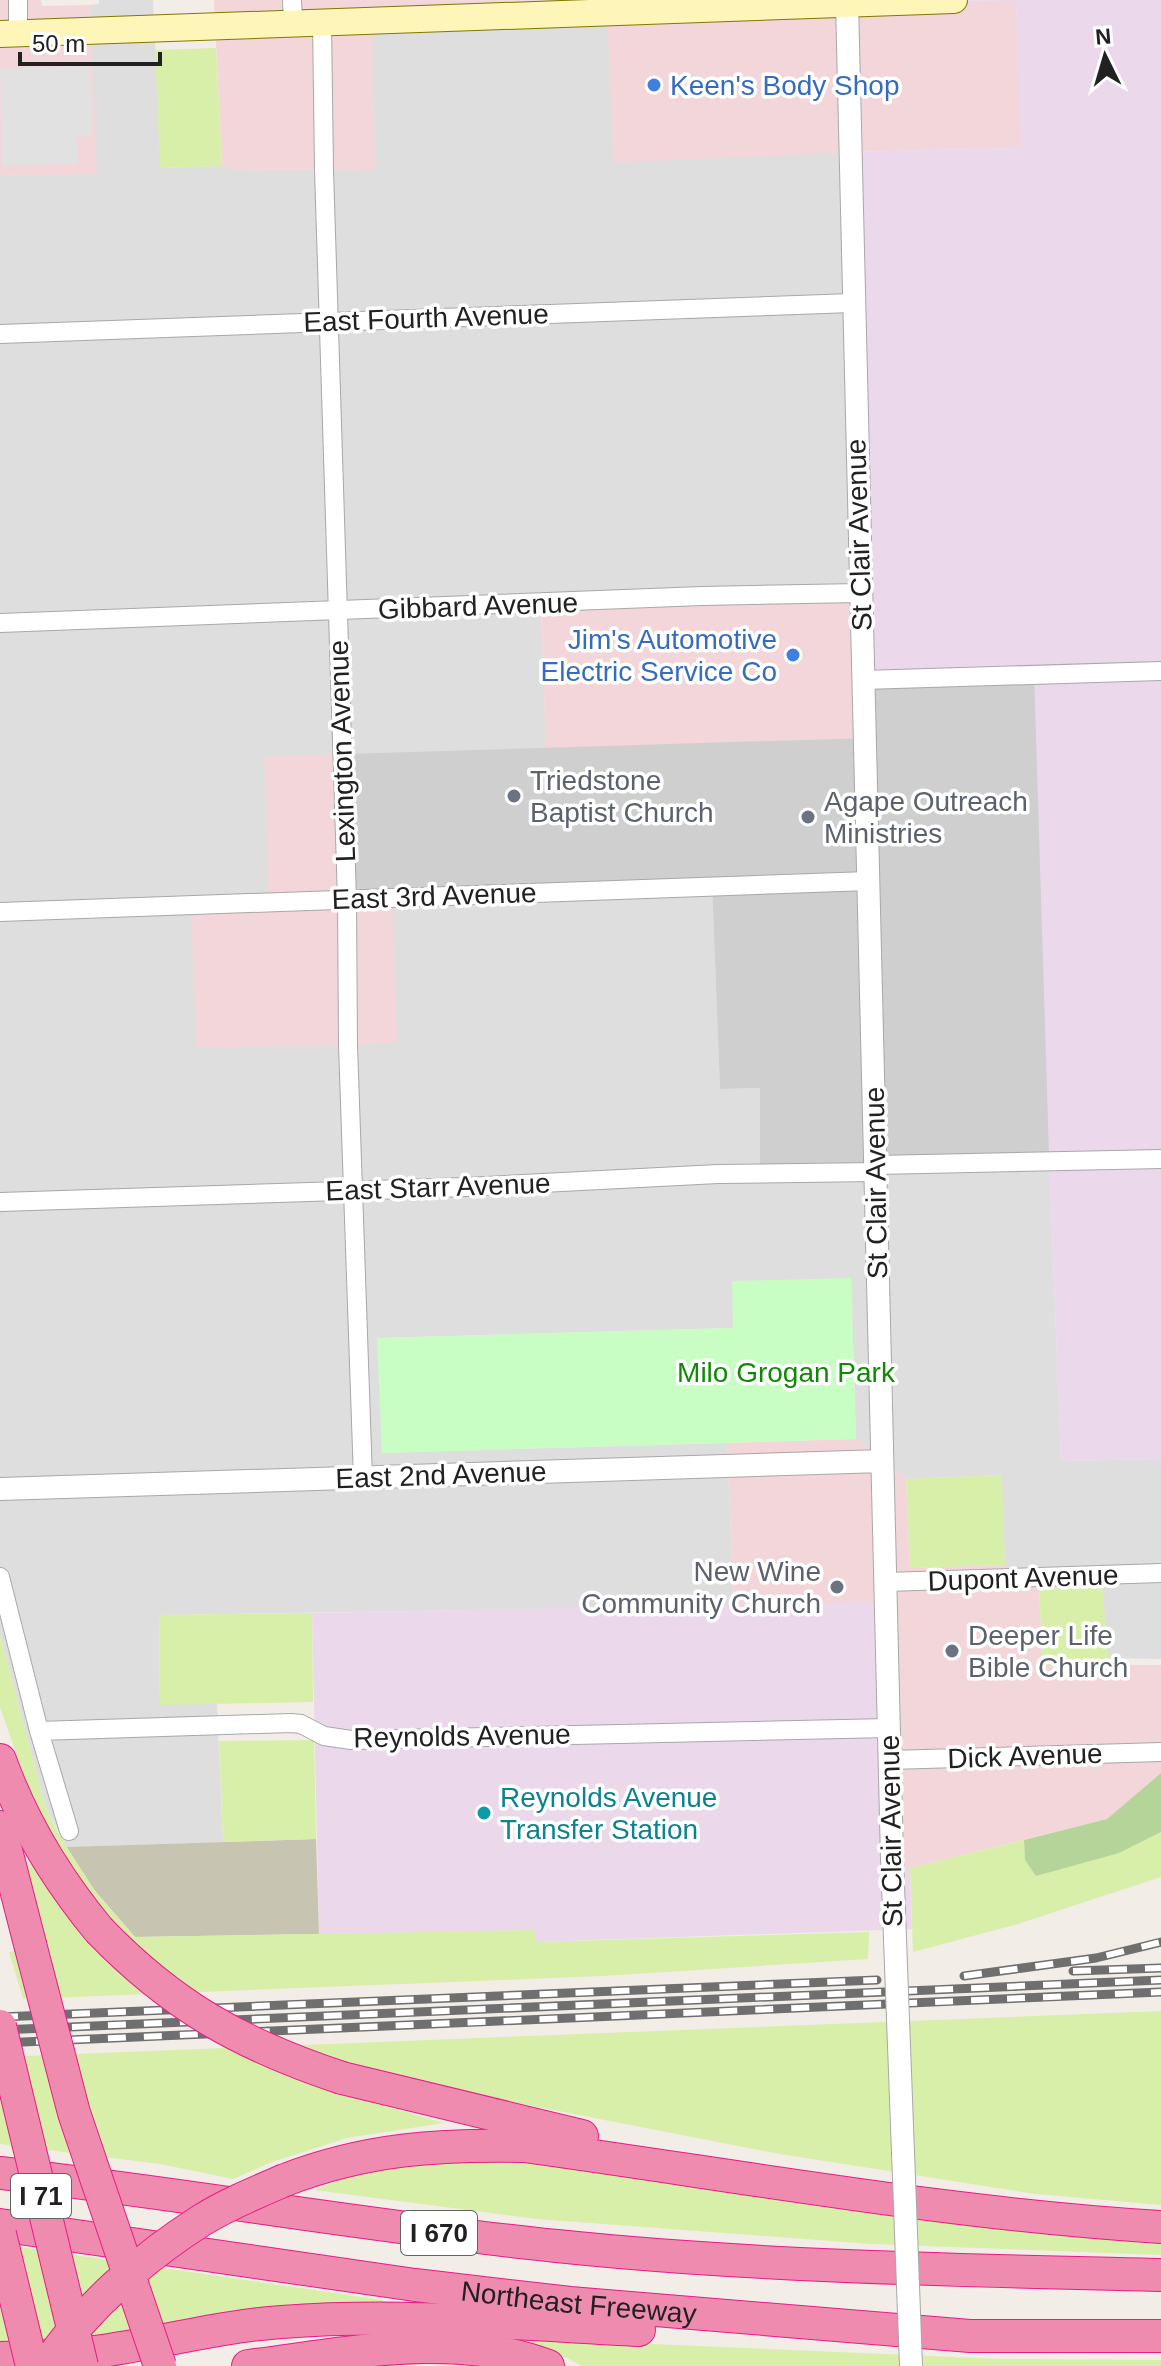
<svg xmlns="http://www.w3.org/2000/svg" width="1161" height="2366" font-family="Helvetica,sans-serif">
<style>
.residential{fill:#dfdede}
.commercial{fill:#f3d6da}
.industrial{fill:#ebd9eb}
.religious{fill:#cfcfcf}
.construction{fill:#c8c4b2}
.grass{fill:#d8efaa}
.forest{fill:#b5d499}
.park{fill:#c8fdc3}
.parking{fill:#e1e1e1}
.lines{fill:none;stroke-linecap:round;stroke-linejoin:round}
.minor-casing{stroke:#a8a8a8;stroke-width:20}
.tertiary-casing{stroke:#a8a8a8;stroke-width:24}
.secondary-casing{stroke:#807800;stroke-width:28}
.motorway-casing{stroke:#e81c85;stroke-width:34}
.minor{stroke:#fff;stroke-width:18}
.tertiary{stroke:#fff;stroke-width:22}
.secondary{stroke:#fef6b9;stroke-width:26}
.motorway{stroke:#ee8bae;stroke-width:32}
.rail-casing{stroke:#6f6f6f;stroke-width:9}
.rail{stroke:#fff;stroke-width:6;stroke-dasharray:18;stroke-linecap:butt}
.tertiary-bridge-casing{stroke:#a8a8a8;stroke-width:24;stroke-linecap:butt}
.motorway-bridge-casing{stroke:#e81c85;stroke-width:34;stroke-linecap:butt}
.tertiary-bridge{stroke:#fff;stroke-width:22}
.motorway-bridge{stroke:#ee8bae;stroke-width:32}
.shop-dot{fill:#3f7fe0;stroke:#fff;stroke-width:3}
.worship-dot{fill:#6b7280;stroke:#fff;stroke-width:3}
.culture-dot{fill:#0f9aa8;stroke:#fff;stroke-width:3}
.labels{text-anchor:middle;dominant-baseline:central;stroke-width:7;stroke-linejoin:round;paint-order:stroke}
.shield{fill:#fff;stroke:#646464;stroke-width:2}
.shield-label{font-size:26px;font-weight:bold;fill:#212121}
.shop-label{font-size:28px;fill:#366cbe;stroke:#fff;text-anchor:start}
.street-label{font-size:28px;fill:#212121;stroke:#fff}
.worship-label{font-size:28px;fill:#5b616d;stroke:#fff;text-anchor:start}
.park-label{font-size:28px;fill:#108a04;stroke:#fff}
.culture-label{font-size:28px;fill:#0d838f;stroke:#fff;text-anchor:start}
</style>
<rect width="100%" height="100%" fill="#f2ede7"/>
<!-- residential -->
<path class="residential" d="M 99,0 L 153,0 L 161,168 L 222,166 L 234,170 L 375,169 L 371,18 L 607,10 L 847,152 L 860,595 L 541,602 L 546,749 L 264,757 L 392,897 L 712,884 L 720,1089 L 760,1088 L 1049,1154 L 1061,1461 L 1161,1459 L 1161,1659 L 1108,1658 L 1102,1586 L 1039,1588 L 1005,1565 L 1001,1475 L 906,1479 L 856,1439 L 851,1278 L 733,1328 L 378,1338 L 382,1453 L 727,1443 L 734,1606 L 159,1615 L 160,1704 L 217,1704 L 223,1842 L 66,1847 L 45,1805 L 0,1635 L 0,176 L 96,173 L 90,5 L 99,4 Z"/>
<!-- commercial -->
<path class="commercial" d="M 0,0 L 41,0 L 42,6 L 90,5 L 97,174 L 0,176 Z
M 214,0 L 1016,1 L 1022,148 L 847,152 L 613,163 L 607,11 L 372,18 L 375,169 L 234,170 L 222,166 Z
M 860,595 L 866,738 L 546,749 L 541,601 Z
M 347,754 L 392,897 L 397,1042 L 346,1046 L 196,1047 L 191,904 L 268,901 L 264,757 Z
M 856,1439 L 906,1479 L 910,1568 L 1005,1565 L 1039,1588 L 1043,1665 L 1161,1665 L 1161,1773 L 1107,1819 L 910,1868 L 896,1868 L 887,1603 L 734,1606 L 727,1443 Z"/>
<!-- industrial -->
<path class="industrial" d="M 841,0 L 1161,0 L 1161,1459 L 1061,1461 L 1049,1154 L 864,678 L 847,152 L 1021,148 L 1016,1 Z
M 887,1602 L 897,1868 L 910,1868 L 912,1929 L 535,1942 L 534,1930 L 319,1934 L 312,1613 Z"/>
<!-- religious -->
<path class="religious" d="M 1034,671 L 1049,1154 L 760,1172 L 760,1088 L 720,1089 L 712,884 L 352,898 L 347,754 L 865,738 L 864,678 Z"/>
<!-- construction -->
<path class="construction" d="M 316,1839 L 319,1934 L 135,1937 L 95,1891 L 66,1847 Z"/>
<!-- grass -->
<path class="grass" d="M 216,48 L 222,166 L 160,168 L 155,50 Z
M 1002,1475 L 1005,1565 L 910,1568 L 906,1479 Z
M 1102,1586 L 1110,1665 L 1043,1665 L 1039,1588 Z
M 312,1613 L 313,1702 L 160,1705 L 159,1615 Z
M 0,1635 L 45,1805 L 58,1833 L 95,1891 L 135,1937 L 534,1930 L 536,1942 L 869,1932 L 868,1959 L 603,1976 L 23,1999 L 9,1952 L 45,1947 L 28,1882 L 27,1866 L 31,1863 L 78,1883 L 36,1810 L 0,1707 Z
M 314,1740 L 316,1839 L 223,1842 L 219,1741 Z
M 1161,1832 L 1161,1877 L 1018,1924 L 913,1952 L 910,1868 L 1024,1840 L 1025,1860 L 1119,1853 Z
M 1161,2011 L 1161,2205 L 1036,2194 L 780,2154 L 461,2092 L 323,2088 L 444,2123 L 347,2138 L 272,2162 L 233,2179 L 160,2164 L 0,2144 L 0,2057 Z
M 514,2158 L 909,2219 L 1161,2243 L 1161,2255 L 871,2244 L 537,2219 L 314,2190 L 367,2170 L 432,2159 Z
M 0,2244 L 383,2300 L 384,2307 L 0,2348 Z
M 532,2339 L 1002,2359 L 1161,2360 L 1161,2366 L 582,2366 L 567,2358 L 531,2346 Z"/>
<!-- forest -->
<path class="forest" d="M 1161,1773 L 1161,1832 L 1119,1853 L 1036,1876 L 1025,1860 L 1024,1840 L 1107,1819 Z"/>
<!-- park -->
<path class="park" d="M 851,1278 L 856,1439 L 382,1453 L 377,1338 L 733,1328 L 732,1281 Z"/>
<!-- parking -->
<path class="parking" d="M 90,66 L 92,136 L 77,137 L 77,163 L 2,166 L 0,69 Z"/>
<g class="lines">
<!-- minor casing -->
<g class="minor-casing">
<path id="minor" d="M 18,0 L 18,33
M 292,0 L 293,23
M 322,22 L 324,170 L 347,900 L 348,1045 L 363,1479
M 0,334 L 852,303
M 0,623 L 702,596 L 860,593
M 863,680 L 1161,671
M 0,912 L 869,881
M 876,1165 L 1161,1159
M 0,1202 L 466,1187 L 718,1174 L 876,1172
M 0,1577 L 39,1731 L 69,1831
M 886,1582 L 1161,1573
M 39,1731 L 291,1723 L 301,1724 L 324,1736 L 351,1740 L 889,1728
M 890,1760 L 1161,1752"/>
</g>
<!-- tertiary casing -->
<g class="tertiary-casing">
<path id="tertiary" d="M 847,3 L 892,1859
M 0,1489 L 882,1461"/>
</g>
<!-- secondary casing -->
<g class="secondary-casing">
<path id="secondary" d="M 0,34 L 954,0"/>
</g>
<!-- motorway casing -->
<g class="motorway-casing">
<g id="motorway">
<path d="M 0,1760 C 23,1824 56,1878 99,1930"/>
<path d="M 0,1827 L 30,1944"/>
<path d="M 342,2078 L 582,2136"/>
<path d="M 0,2173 C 186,2194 371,2227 557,2246 C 758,2267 960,2270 1161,2275"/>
<path d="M 285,2180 C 365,2149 439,2144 524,2146 C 735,2175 948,2214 1161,2227"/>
<path id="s1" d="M 0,2225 L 415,2285 L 570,2303 L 970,2336 L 1161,2336"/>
<path d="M 0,2358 C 36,2357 73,2355 109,2350 C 167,2341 223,2326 282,2322 C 401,2313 520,2324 639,2330"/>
<path d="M 248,2366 C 346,2354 453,2330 548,2366"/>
</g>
</g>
<!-- minor -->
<use href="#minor" class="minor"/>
<!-- tertiary -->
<use href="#tertiary" class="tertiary"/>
<!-- secondary -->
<use href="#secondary" class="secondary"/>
<!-- motorway -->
<use href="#motorway" class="motorway"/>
<!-- rail casing -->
<g class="rail-casing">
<path id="rail" d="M 1073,1971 L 1161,1968
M 964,1976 L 1096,1958 L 1161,1942
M 0,2017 L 877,1980
M 0,2030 L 1161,1980
M 0,2043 L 1161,1992"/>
</g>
<!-- rail -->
<use href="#rail" class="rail"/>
<!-- tertiary-bridge casing -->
<g class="tertiary-bridge-casing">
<path id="tertiary-bridge" d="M 892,1859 L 911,2366"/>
</g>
<!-- motorway-bridge casing -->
<g class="motorway-bridge-casing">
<path id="motorway-bridge" d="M 99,1930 C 172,2006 242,2045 342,2078
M 30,1944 L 74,2113 L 160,2366
M 0,2026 L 82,2366
M 0,2234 L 32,2366
M 47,2366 C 83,2309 145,2256 202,2220 C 228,2204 257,2192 285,2180"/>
</g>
<!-- tertiary-bridge -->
<use href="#tertiary-bridge" class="tertiary-bridge"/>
<!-- motorway-bridge -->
<use href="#motorway-bridge" class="motorway-bridge"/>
</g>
<!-- markers -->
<g class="shop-dot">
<circle cx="654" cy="85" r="8"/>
<circle cx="793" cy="655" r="8"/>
</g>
<g class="worship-dot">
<circle cx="514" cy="796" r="8"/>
<circle cx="808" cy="817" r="8"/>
<circle cx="837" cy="1587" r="8"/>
<circle cx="952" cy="1651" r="8"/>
</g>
<circle class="culture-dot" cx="484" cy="1813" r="8"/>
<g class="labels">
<!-- shield labels -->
<g class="shield">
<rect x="11" y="2174" width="60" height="44" rx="6"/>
<rect x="401" y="2211" width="76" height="44" rx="6"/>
</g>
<g class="shield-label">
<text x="41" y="2196">I 71</text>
<text x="439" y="2233">I 670</text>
</g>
<!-- shop labels -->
<g class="shop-label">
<text x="670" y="85">Keen's Body Shop</text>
<text x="777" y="639" text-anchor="end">Jim's Automotive<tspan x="777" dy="32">Electric Service Co</tspan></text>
</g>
<!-- street labels -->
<g class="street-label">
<text transform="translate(426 318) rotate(-2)">East Fourth Avenue</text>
<text transform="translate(859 535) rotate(-92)">St Clair Avenue</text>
<text transform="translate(478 606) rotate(-2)">Gibbard Avenue</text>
<text transform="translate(342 751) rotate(-92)">Lexington Avenue</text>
<text transform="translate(434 896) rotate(-2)">East 3rd Avenue</text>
<text transform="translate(876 1183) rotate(-91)">St Clair Avenue</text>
<text transform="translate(438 1187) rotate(-2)">East Starr Avenue</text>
<text transform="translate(441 1475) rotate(-2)">East 2nd Avenue</text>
<text transform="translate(1023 1578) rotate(-2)">Dupont Avenue</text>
<text transform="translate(462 1736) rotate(-1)">Reynolds Avenue</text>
<text transform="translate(1025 1756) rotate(-2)">Dick Avenue</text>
<text transform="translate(891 1831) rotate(-91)">St Clair Avenue</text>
<text stroke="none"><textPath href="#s1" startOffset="584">Northeast Freeway</textPath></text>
</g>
<!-- worship labels -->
<g class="worship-label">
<text x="530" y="780">Triedstone<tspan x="530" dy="32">Baptist Church</tspan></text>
<text x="824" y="801">Agape Outreach<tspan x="824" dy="32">Ministries</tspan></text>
<text x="821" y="1571" text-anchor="end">New Wine<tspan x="821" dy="32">Community Church</tspan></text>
<text x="968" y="1635">Deeper Life<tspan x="968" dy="32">Bible Church</tspan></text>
</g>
<!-- park labels -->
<g class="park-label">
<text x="786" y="1372">Milo Grogan Park</text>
</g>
<!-- culture labels -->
<g class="culture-label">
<text x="500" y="1797">Reynolds Avenue<tspan x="500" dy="32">Transfer Station</tspan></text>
</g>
</g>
<!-- north arrow -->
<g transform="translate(1105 56) rotate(355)" stroke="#ffffff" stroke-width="6" paint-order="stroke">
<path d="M0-6L14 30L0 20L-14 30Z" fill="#212121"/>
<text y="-12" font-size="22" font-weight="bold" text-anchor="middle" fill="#212121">N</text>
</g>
<!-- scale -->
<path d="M20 52v12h140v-12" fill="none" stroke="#212121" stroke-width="4"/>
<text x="32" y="52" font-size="24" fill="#212121" stroke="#ffffff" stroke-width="6" paint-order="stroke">50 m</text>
</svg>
